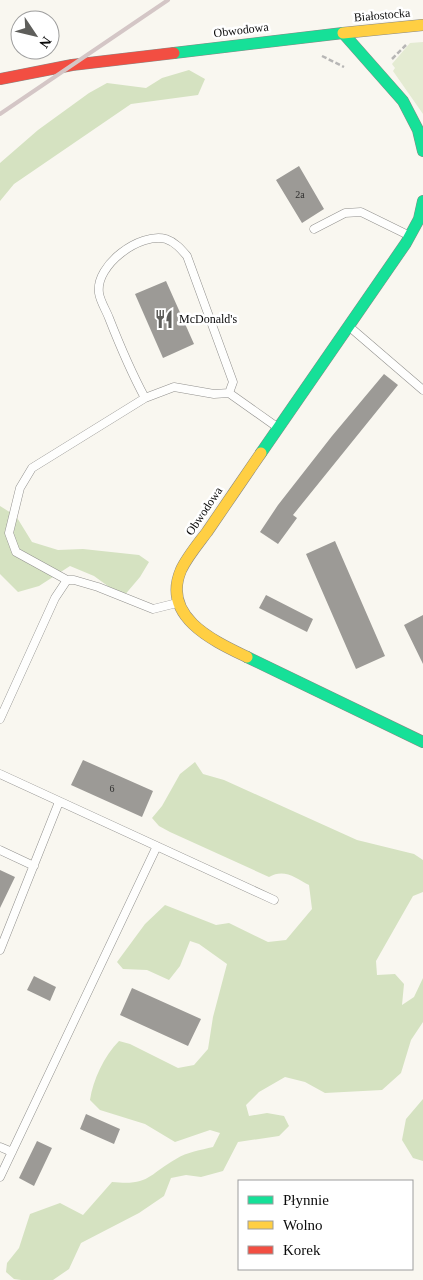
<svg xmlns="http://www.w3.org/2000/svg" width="423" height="1280" font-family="Georgia,serif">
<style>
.green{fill:#e4ebd2}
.forest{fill:#d5e2c1}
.building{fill:#9c9a96}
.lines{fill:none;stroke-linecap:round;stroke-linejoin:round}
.lane-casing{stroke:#92918e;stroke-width:9}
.fast-casing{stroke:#898885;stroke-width:12}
.slow-casing{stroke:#898885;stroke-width:12}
.jam-casing{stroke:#898885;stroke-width:12}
.path{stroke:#b7b6b5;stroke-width:2.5;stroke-dasharray:5 2.5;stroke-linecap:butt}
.lane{stroke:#fefefd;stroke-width:8}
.fast{stroke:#16e098;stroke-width:11}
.slow{stroke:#ffcf43;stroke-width:11}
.jam{stroke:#f24e42;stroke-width:11}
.rail{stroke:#d4c6c6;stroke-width:4}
.labels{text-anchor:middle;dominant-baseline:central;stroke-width:5;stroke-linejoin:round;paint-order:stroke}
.number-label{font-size:10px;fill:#2f2f2e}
.street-label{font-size:12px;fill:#0b0b0b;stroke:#fff}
.poi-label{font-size:12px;fill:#0b0b0b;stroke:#fff;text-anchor:start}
</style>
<rect width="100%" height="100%" fill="#f9f7f0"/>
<!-- green -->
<path class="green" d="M 423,42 L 423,114 L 393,71 L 395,68 L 392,64 L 410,43 Z"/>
<!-- forest -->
<path class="forest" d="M 189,70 L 205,79 L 198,95 L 131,104 L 14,184 L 0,201 L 0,163 L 38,130 L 89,93 L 107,83 L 146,88 L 162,78 Z
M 0,506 L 16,516 L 32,542 L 58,550 L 83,549 L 139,555 L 149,562 L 140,577 L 123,597 L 94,576 L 70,566 L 39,586 L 18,592 L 0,574 Z
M 195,762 L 203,774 L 224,780 L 357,840 L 414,854 L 423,860 L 423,892 L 413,896 L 376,961 L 377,975 L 395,974 L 404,984 L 402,1005 L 414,997 L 423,978 L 423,1022 L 411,1040 L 401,1073 L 382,1090 L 325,1093 L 305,1082 L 285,1077 L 259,1092 L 246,1105 L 249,1116 L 267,1113 L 284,1116 L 289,1126 L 279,1136 L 238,1142 L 223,1171 L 201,1177 L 186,1175 L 171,1178 L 164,1196 L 139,1213 L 81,1243 L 69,1269 L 53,1280 L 21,1280 L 14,1279 L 6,1272 L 7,1263 L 19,1248 L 30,1214 L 60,1203 L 83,1215 L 112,1182 C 149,1186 148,1175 176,1159 C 187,1152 201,1150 213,1147 L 220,1133 L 210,1130 L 175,1142 L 145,1124 L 100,1110 L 90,1100 C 93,1080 104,1056 119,1041 L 130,1044 L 178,1068 L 194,1065 L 208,1049 L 213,1017 L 227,964 L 199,944 L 190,941 L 180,966 L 169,980 L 147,970 L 123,969 L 117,962 L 145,924 L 165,905 L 216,925 L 229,923 L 268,942 L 286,940 L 312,909 L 309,885 C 296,878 284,868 269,877 L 170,832 L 159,826 L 152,818 L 162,806 L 180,774 Z
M 423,1099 L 423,1161 L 413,1158 L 402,1140 L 406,1119 Z"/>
<!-- building -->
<path class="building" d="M 299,166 L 324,209 L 302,223 L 276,180 Z
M 166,281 L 194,344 L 163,358 L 135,294 Z
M 384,374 L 398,385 L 293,515 L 297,518 L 278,544 L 260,532 L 278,505 L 332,436 Z
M 335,541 L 385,656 L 356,669 L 306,554 Z
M 266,595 L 313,619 L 307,632 L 259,608 Z
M 423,615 L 423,664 L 404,625 Z
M 83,760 L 153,791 L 142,817 L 71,785 Z
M 0,870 L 15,877 L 0,908 Z
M 34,976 L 56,987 L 50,1001 L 27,990 Z
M 132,988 L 201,1019 L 188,1046 L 120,1015 Z
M 86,1114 L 120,1129 L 114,1144 L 80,1129 Z
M 37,1141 L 52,1148 L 34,1186 L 19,1178 Z"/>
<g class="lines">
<!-- lane casing -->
<g class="lane-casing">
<path id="lane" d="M 314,229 L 345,213 L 361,212 L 408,235
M 352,329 L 423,390
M 145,398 C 131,372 120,346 109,318 C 106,310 100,301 99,293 C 95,265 140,232 166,239 C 175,242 181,249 187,256 L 233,382 L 229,393
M 67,580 L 16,552 L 9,533 L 20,488 L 32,468 L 145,398 L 174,387 L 214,394 L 229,393 L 277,427
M 0,719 L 55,598 L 67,580 L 74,580 L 98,587 L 153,609 L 177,603
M 0,774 L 274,900
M 0,850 L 34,866
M 0,950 L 59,802
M 0,1147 L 12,1152
M 0,1177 L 157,846"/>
</g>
<!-- fast casing -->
<g class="fast-casing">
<path id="fast" d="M 174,53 L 343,33 L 403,101 L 418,130 L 423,151
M 261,453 L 406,243 L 419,219 L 423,201
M 247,657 L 423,742"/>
</g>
<!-- slow casing -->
<g class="slow-casing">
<path id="slow" d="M 343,33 L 423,25
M 247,657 C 214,641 161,617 181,570 C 187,557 198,544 207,532 C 225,506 243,479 261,453"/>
</g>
<!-- jam casing -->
<g class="jam-casing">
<path id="jam" d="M 0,79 L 72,65 L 174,53"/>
</g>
<!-- path -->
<path class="path" d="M 322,56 L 344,67
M 392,59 L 406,45"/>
<!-- lane -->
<use href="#lane" class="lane"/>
<!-- fast -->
<use href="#fast" class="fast"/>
<!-- slow -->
<use href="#slow" class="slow"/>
<!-- jam -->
<use href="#jam" class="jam"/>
<!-- rail -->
<path class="rail" d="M 0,114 L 168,0"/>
</g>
<!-- icons -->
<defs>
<g id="restaurant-bare" transform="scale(1.5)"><path d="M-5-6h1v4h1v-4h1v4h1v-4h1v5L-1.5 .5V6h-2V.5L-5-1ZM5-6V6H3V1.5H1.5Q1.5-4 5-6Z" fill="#5e5e5b" stroke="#fff" stroke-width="2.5" paint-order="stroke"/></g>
</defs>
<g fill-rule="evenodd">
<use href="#restaurant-bare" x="164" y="319"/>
</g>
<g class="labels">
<!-- number labels -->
<g class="number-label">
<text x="300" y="194">2a</text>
<text x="112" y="788">6</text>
</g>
<!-- street labels -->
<g class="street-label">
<text transform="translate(382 15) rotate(-5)">Białostocka</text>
<text transform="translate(241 30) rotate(-7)">Obwodowa</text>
<text transform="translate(204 511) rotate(-56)">Obwodowa</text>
</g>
<!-- poi labels -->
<g class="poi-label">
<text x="179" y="319">McDonald's</text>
</g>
</g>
<!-- legend -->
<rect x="238" y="1180" width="175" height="90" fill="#ffffff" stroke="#9d9d9d"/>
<rect x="248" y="1196" width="25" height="8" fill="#16e098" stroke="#9d9d9d"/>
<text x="283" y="1205" font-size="15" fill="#0b0b0b">Płynnie</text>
<rect x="248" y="1221" width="25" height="8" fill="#ffcf43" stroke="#9d9d9d"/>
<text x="283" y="1230" font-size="15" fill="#0b0b0b">Wolno</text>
<rect x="248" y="1246" width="25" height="8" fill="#f24e42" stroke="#9d9d9d"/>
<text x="283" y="1255" font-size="15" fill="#0b0b0b">Korek</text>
<!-- north arrow -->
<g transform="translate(35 35) rotate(125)"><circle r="24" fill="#ffffff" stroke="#9d9d9d"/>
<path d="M0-4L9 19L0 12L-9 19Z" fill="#5e5e5b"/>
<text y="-8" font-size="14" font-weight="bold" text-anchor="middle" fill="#0b0b0b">N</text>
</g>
</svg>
